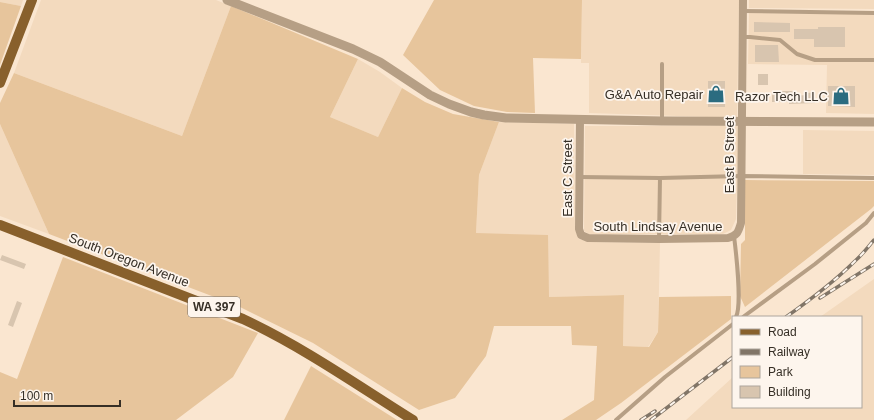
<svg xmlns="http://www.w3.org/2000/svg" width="874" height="420" font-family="Arial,sans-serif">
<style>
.built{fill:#f3dabe}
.green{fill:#e7c59c}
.building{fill:#d8c5af}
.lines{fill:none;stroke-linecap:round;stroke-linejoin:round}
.service{stroke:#b69f85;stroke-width:4}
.minor{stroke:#b69f85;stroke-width:8}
.tertiary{stroke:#b69f85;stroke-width:9}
.primary{stroke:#88602c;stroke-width:10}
.rail-casing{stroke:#817567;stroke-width:3.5}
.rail{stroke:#fdf5ed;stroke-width:2;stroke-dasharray:6;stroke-linecap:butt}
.labels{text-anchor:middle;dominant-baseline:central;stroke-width:3.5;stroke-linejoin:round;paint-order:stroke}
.shield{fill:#fdf5ed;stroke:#726a62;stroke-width:1}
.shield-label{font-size:12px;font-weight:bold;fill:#362f26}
.poi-label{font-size:13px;fill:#362f26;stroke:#fdf5ed;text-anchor:end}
.street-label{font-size:13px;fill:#362f26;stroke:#fdf5ed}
</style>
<rect width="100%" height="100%" fill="#fae6d0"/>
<!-- built -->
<path class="built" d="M 0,0 L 23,0 L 21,6 L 0,2 Z
M 41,0 L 216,0 L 231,6 L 182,136 L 14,73 Z
M 582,0 L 739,0 L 737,118 L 589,113 L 589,63 L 581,63 Z
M 749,0 L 874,0 L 874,9 L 749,8 Z
M 749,13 L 874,14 L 874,114 L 826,113 L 827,65 L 748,64 Z
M 358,59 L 380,72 L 402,88 L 378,137 L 330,117 Z
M 499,122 L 574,124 L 575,229 L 579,239 L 589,242 L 660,243 L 658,332 L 648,347 L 623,346 L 624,295 L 549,297 L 476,233 L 479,175 Z
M 0,124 L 49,234 L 0,216 Z
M 585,126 L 739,126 L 736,219 L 731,230 L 723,234 L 589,234 L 584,231 Z
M 803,130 L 874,131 L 874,175 L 803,174 Z
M 874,279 L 874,420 L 686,420 L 733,377 L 733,407 L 861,407 L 861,317 L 820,317 Z"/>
<!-- green -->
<path class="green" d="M 434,0 L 582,0 L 581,59 L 533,58 L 535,113 L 507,112 L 474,106 L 440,90 L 403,55 Z
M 0,2 L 21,6 L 0,65 Z
M 231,6 L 358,59 L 330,117 L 378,137 L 402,88 L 425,102 L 453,114 L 499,122 L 479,175 L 476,233 L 548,235 L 549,297 L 624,295 L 623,346 L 649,347 L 658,332 L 659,297 L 731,296 L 731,319 L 621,403 L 596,420 L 562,420 L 594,400 L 597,346 L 572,345 L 571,326 L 494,326 L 486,356 L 455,398 L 419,410 L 313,343 L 238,306 L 49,234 L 0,124 L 0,103 L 14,73 L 182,136 Z
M 745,180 L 874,181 L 874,206 L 871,209 L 745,307 L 740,296 L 741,244 L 745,240 Z
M 63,257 L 258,333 L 233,377 L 176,420 L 0,420 L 0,372 L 17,379 Z
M 311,366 L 397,420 L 284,420 Z"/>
<!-- building -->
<path class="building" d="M 754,22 L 790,23 L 790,32 L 754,32 Z
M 818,27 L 845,27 L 845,47 L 814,47 L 814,39 L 794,39 L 794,29 L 818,29 Z
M 755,45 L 778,45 L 779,62 L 755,62 Z
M 758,74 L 768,74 L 768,85 L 758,85 Z
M 708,81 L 725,81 L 725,107 L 708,107 Z
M 828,86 L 855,86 L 855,107 L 828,106 Z
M 772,91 L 793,91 L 793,96 L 807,95 L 807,93 L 815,92 L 815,103 L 789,104 L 789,102 L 772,102 Z
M 2,255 L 26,264 L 24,269 L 0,260 Z
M 17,301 L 22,303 L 13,327 L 8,325 Z"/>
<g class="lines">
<!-- service -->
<path class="service" d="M 743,11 L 874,13
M 743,37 L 750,37 L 780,40 L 797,54 L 815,60 L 874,60
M 662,121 L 662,64
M 580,177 L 660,178 L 741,176 L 874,178
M 734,236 C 736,252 742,305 736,317
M 659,239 L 660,178
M 743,317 L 815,264 L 866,223 L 874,213
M 616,420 L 665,377 L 733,324"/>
<!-- minor -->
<path class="minor" d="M 580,119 L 579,229 L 581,235 L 588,238 L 659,239 L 728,238 C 738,235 738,232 741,223 L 743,0"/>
<!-- tertiary -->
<path class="tertiary" d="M 227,0 L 353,49 L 380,62 L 430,95 L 449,104 L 471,112 L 484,115 L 506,118 L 662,121 L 874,122"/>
<!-- primary -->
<path class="primary" d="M 0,83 L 32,0
M 0,225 L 243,319 C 303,347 357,385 413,420"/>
<!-- rail casing -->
<g class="rail-casing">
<path id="rail" d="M 820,298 L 874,264
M 786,317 C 810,300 834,282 855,261 C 862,255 868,247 874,240
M 641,420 L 655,411
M 651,420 L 733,357"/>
</g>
<!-- rail -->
<use href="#rail" class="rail"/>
</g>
<!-- icons -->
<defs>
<g id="shop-bare" transform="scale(1.38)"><path d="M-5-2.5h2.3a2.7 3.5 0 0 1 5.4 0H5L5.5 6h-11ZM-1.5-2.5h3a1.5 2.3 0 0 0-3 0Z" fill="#2b6c80" stroke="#fdf5ed" stroke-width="2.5" paint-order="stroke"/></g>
</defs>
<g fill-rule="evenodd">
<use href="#shop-bare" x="716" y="94"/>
<use href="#shop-bare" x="841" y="96"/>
</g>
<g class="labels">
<!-- shield labels -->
<rect class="shield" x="188" y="297" width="52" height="20" rx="3"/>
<g class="shield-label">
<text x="214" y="307">WA 397</text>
</g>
<!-- poi labels -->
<g class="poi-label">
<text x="703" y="94">G&amp;A Auto Repair</text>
<text x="828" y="96">Razor Tech LLC</text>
</g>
<!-- street labels -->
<g class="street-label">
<text transform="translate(729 155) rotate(-90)">East B Street</text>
<text transform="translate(567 178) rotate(-90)">East C Street</text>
<text x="658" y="226">South Lindsay Avenue</text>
<text transform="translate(129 260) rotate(21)">South Oregon Avenue</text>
</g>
</g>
<!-- legend -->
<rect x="732" y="316" width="130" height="92" fill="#fdf5ed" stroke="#ada69d"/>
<rect x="740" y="329" width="20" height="6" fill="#88602c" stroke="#ada69d"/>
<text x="768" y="336" font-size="12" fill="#362f26">Road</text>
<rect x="740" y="349" width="20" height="6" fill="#817567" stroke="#ada69d"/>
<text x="768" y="356" font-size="12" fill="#362f26">Railway</text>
<rect x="740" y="366" width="20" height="12" fill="#e7c59c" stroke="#ada69d"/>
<text x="768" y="376" font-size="12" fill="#362f26">Park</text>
<rect x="740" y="386" width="20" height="12" fill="#d8c5af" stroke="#ada69d"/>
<text x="768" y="396" font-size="12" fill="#362f26">Building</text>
<!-- scale -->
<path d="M14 400v6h106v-6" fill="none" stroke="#362f26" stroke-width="2"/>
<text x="20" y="400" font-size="12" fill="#362f26" stroke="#fdf5ed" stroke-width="3" paint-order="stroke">100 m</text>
</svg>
